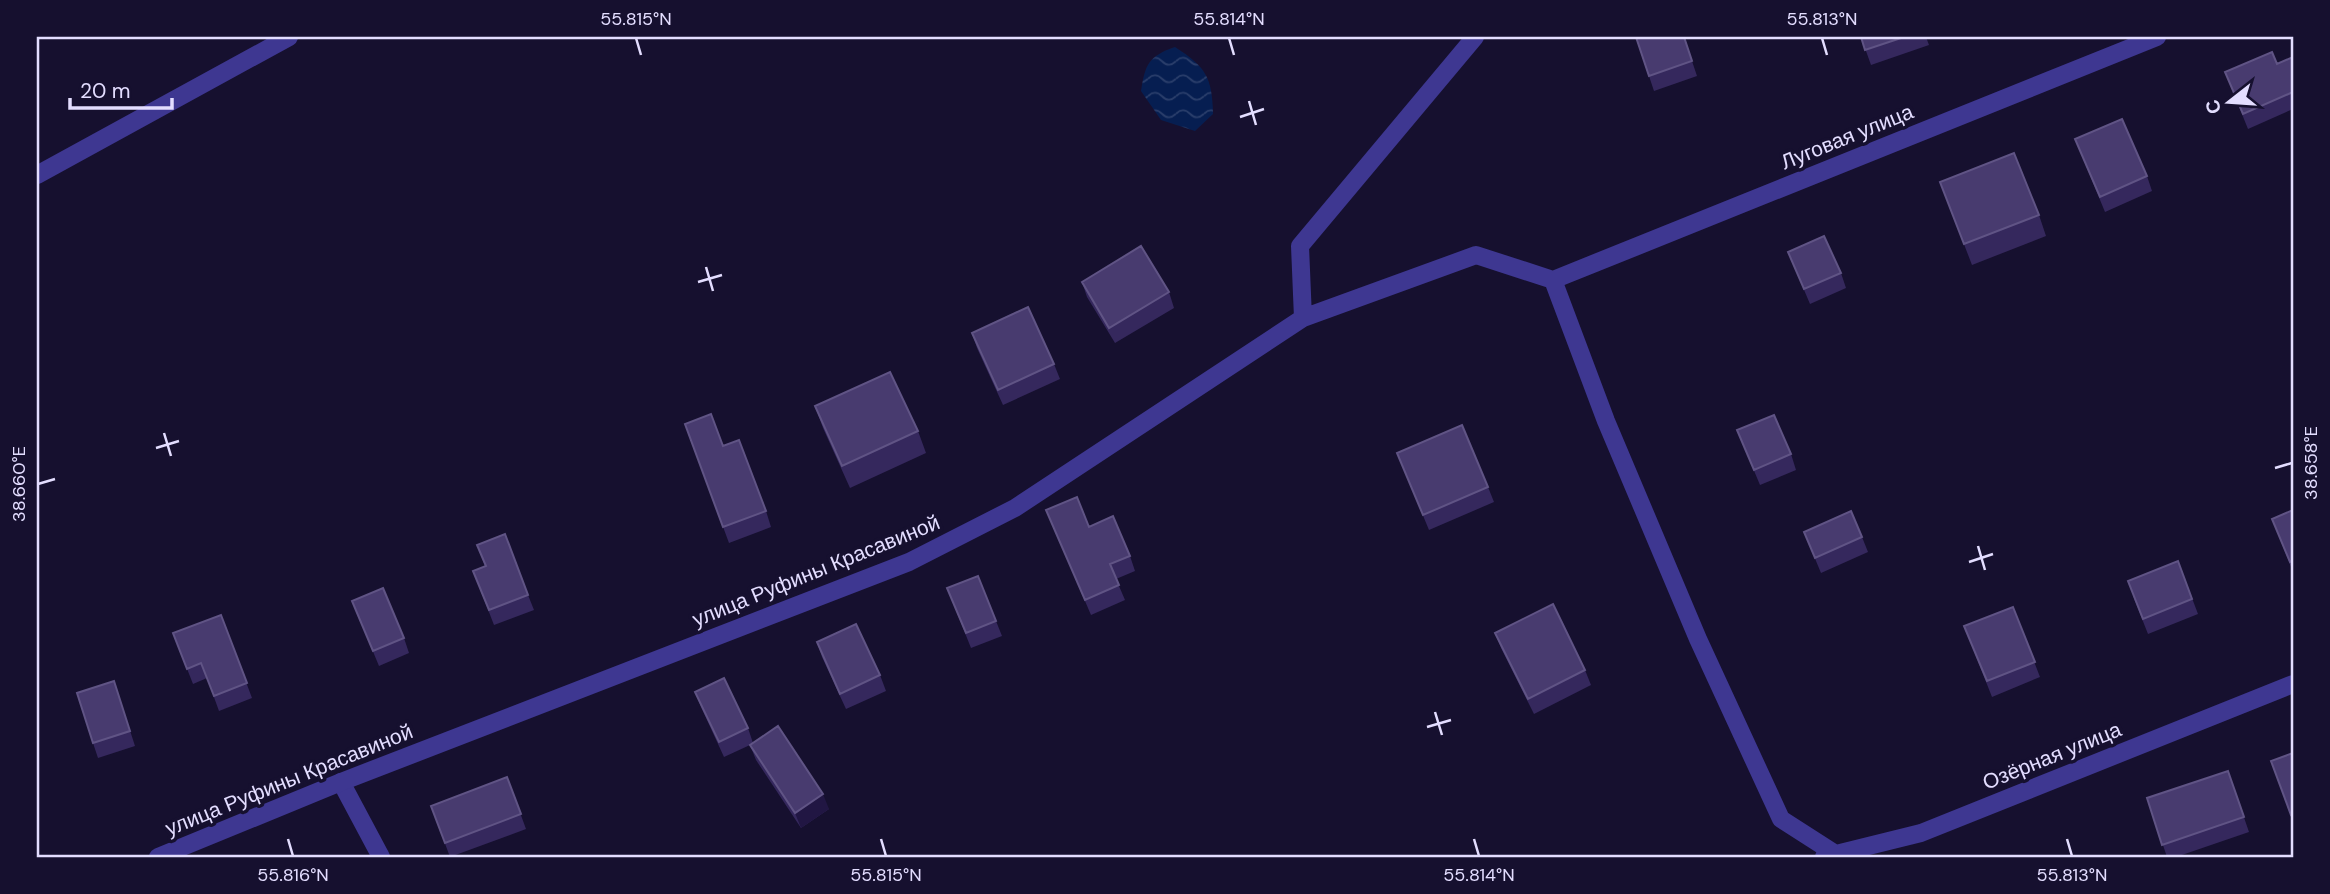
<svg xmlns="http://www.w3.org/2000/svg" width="2330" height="894" font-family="'DM Sans',sans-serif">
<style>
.water{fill:url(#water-waves)}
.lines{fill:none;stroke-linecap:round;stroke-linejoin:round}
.lane{stroke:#3e3791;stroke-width:18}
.street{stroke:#3e3791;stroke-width:18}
.wall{fill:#35285d}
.shaded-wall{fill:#211643}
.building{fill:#483b6f;stroke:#605485;stroke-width:2}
.ticks{fill:none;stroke:#e3ddff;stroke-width:2.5}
.labels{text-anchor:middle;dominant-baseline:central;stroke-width:7;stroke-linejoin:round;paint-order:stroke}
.street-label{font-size:21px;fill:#e3ddff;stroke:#16102f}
.neatline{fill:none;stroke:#e3ddff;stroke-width:2.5}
.ticks-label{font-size:18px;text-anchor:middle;fill:#e3ddff}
</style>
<defs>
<pattern id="water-waves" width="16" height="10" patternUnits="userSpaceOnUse" patternTransform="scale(1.75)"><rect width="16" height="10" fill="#061e51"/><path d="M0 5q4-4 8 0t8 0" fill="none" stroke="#2a3e6b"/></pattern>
</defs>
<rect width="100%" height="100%" fill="#16102f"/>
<!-- water -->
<path class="water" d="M 1175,47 C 1206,67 1212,77 1213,114 L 1195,131 L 1161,120 L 1141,91 C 1145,64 1149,56 1175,47 Z"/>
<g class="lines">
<!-- lane -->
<path class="lane" d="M 37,175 L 289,37
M 341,782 L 381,857"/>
<!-- street -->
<path class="street" d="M 1553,280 L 2157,37
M 1303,318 L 1300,246 L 1475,37
M 158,857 L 341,782 L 909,562 L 1015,508 L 1303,318 L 1476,255 L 1553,280 L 1606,421 L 1698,639 L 1781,819 L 1834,853
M 1824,857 L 1921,833 L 2293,684"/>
</g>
<!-- wall -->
<path class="wall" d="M 1636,37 L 1684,37 L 1697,76 L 1654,91 Z
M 1861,37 L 1926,37 L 1929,45 L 1871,65 Z
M 2293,57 L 2293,109 L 2248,129 L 2225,72 L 2277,64 Z
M 2075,139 L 2147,176 L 2152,191 L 2105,212 Z
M 1940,182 L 2039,215 L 2046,236 L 1972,265 Z
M 1788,252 L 1841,273 L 1846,288 L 1810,304 Z
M 1082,282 L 1169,292 L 1174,308 L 1115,343 L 1087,297 Z
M 972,333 L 1054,364 L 1060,379 L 1003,405 L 977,348 Z
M 815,406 L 918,431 L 926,453 L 850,488 L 823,428 Z
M 685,424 L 723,446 L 766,511 L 771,527 L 729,543 Z
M 1737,430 L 1791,454 L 1796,470 L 1760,485 Z
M 1397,453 L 1488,487 L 1494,502 L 1429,530 Z
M 1046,510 L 1089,527 L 1130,556 L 1135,571 L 1116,579 L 1125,600 L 1091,615 Z
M 2293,510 L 2293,572 L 2272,519 Z
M 1804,532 L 1862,537 L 1868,552 L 1821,573 Z
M 477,545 L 528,595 L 534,610 L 494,625 L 473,571 L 485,566 Z
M 2178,561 L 2198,614 L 2148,634 L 2133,596 Z
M 947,588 L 996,621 L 1002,636 L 971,648 Z
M 352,601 L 404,638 L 409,653 L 379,666 Z
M 2013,607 L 2040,677 L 1992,697 L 1964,626 Z
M 221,615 L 252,698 L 219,711 L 207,678 L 193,684 L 173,633 Z
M 1495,633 L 1585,670 L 1591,685 L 1534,714 L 1501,648 Z
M 817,642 L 880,675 L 886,691 L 846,709 L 822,657 Z
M 114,681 L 135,746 L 98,758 L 93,743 Z
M 695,692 L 748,728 L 753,743 L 829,809 L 801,828 L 756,760 L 750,745 L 724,757 L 701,707 Z
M 2228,771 L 2249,832 L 2176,857 L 2167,857 L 2147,798 Z
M 507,777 L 526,829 L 450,857 L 431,806 Z"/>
<!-- shaded-wall -->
<path class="shaded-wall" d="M 823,794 L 829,809 L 801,828 L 795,813 Z"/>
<!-- building -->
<path class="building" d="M 1636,37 L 1684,37 L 1692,61 L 1649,76 Z
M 1861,37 L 1904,37 L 1865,50 Z
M 2272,52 L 2277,64 L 2293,57 L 2293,92 L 2243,114 L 2225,72 Z
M 2122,119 L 2147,176 L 2100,197 L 2075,139 Z
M 2014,153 L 2039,215 L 1964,244 L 1940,182 Z
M 1824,236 L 1841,273 L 1804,289 L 1788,252 Z
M 1141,246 L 1169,292 L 1109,328 L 1082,282 Z
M 1028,307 L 1054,364 L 998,390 L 972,333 Z
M 890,372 L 918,431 L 842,466 L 815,406 Z
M 711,414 L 723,446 L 739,440 L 766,511 L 723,527 L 685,424 Z
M 1774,415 L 1791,454 L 1754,470 L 1737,430 Z
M 1462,425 L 1488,487 L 1423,515 L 1397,453 Z
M 1077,497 L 1089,527 L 1113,516 L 1130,556 L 1110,564 L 1119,585 L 1085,600 L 1046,510 Z
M 2293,510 L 2293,560 L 2290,562 L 2272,519 Z
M 1851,511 L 1862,537 L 1815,558 L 1804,532 Z
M 505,534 L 528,595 L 489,610 L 473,571 L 486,566 L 477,545 Z
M 2178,561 L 2192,599 L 2143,619 L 2128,581 Z
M 978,576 L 996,621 L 966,633 L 947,588 Z
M 383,588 L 404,638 L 373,651 L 352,601 Z
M 1553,604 L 1585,670 L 1528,699 L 1495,633 Z
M 2013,607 L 2035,662 L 1987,681 L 1964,626 Z
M 221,615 L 247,683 L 214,696 L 201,663 L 187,669 L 173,633 Z
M 856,624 L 880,675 L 840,694 L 817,642 Z
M 724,678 L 748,728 L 719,742 L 695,692 Z
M 114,681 L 130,731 L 93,743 L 77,693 Z
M 778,726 L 823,794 L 795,813 L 750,745 Z
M 2293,753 L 2293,814 L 2291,815 L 2271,761 Z
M 2228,771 L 2244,817 L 2162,845 L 2147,798 Z
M 507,777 L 521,814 L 445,843 L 431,806 Z"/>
<!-- ticks -->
<path class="ticks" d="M 636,38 L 641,55M 1229,38 L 1234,55M 1822,38 L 1827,55M 1249,101 L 1256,125M 1240,117 L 1264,109M 706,267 L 713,291M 698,282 L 722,275M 164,433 L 171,456M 156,448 L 179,441M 2275,468 L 2292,463M 38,484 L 55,479M 1978,546 L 1985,570M 1969,562 L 1993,554M 1435,712 L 1442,735M 1427,727 L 1451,720M 288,839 L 293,856M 881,839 L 886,856M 1474,839 L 1479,856M 2067,839 L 2072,856"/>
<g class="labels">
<!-- street labels -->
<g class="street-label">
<text transform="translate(1847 137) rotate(-22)">Луговая улица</text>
<text transform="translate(816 571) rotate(-22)">улица Руфины Красавиной</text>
<text transform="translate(2052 756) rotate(-22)">Озёрная улица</text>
<text transform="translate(289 780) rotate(-22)">улица Руфины Красавиной</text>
</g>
</g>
<!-- border -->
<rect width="2330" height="894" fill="none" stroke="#16102f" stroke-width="77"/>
<!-- north arrow -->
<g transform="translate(2229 102) rotate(253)" stroke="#16102f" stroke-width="5" paint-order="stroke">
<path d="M0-5L12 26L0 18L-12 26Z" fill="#e3ddff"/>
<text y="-10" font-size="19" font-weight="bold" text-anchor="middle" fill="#e3ddff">С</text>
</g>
<!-- scale -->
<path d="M70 98v10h102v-10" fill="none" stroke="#e3ddff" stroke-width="3.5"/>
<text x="80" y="98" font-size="21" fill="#e3ddff" stroke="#16102f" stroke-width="5" paint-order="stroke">20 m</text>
<rect x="38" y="38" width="2254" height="818" class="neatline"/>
<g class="ticks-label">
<text x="636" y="25">55.815°N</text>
<text x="1229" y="25">55.814°N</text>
<text x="1822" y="25">55.813°N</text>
<text transform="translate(2311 463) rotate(-90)" y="6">38.658°E</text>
<text transform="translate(19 484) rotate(-90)" y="6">38.660°E</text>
<text x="293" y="881">55.816°N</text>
<text x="886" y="881">55.815°N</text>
<text x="1479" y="881">55.814°N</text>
<text x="2072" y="881">55.813°N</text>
</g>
</svg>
